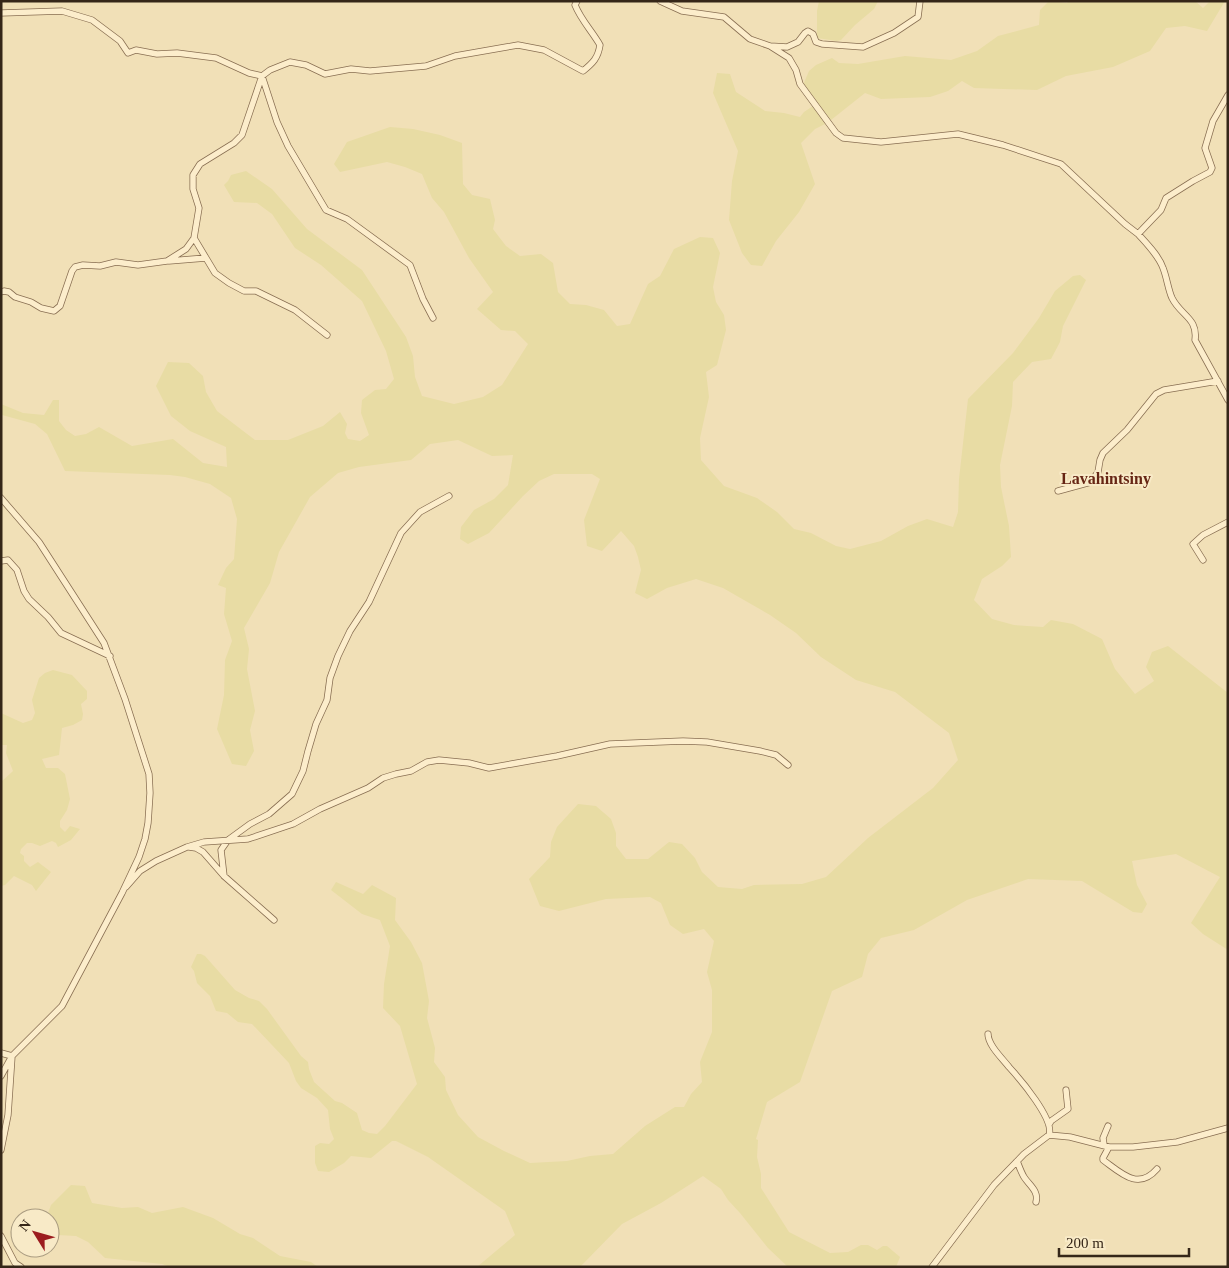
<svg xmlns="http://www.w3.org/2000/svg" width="1229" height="1268" font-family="Georgia,serif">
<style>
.farmland{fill:#e8dca4}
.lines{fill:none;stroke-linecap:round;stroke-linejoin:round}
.minor-casing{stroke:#886e52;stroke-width:7}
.minor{stroke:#fcedcb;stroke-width:5.5}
.labels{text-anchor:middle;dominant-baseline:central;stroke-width:4;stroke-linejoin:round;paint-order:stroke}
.quarter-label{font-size:16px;font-weight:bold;fill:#662514;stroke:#f8eac7}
</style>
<rect width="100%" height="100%" fill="#f1e0b7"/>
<!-- farmland -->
<path class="farmland" d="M 819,1 L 878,1 L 874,9 L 855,25 L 841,40 L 837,41 L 817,38 L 817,11 Z
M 1049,1 L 1067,3 L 1069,1 L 1195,1 L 1203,8 L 1210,1 L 1225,1 L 1207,31 L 1185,26 L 1166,28 L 1150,51 L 1113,67 L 1066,76 L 1037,90 L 974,88 L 962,81 L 948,91 L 930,97 L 881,99 L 865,93 L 831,120 L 803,85 L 809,71 L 816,65 L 832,58 L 839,63 L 858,64 L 905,56 L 951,60 L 977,51 L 998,36 L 1039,25 L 1040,10 Z
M 717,73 L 730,74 L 736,92 L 765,111 L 784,113 L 800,117 L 804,112 L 813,106 L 827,123 L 815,129 L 801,143 L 815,184 L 799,212 L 776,241 L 762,266 L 751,265 L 742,253 L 729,220 L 732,181 L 738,151 L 713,93 Z
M 390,127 L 413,129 L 440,135 L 462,143 L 463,184 L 472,195 L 490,199 L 495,220 L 493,229 L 506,246 L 520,256 L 541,254 L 553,263 L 558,292 L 570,304 L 586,305 L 604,310 L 617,326 L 630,324 L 648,284 L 660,276 L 674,249 L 700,237 L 713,238 L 720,253 L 713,287 L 716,302 L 724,315 L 726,330 L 717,365 L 706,372 L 709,397 L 700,438 L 701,460 L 724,486 L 757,498 L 777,512 L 794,529 L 811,533 L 836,546 L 850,549 L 881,541 L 908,526 L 927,519 L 953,527 L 958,512 L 959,479 L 968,399 L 1013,353 L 1039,318 L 1055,291 L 1073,276 L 1080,275 L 1086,280 L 1063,326 L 1060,342 L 1051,359 L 1032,362 L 1013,382 L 1012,406 L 1000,465 L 1001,487 L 1009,526 L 1011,557 L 1002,566 L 982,579 L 974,600 L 992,619 L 1014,625 L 1043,627 L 1051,620 L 1073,624 L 1102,639 L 1115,669 L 1135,694 L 1154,681 L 1146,667 L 1152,652 L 1168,646 L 1228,693 L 1228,950 L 1203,934 L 1191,923 L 1220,877 L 1176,854 L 1132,861 L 1137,885 L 1147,904 L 1142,913 L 1133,912 L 1082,881 L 1028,879 L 967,900 L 914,930 L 881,938 L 868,954 L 862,977 L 832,991 L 800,1082 L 767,1102 L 756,1139 L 758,1140 L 757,1157 L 761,1174 L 761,1188 L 789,1232 L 830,1253 L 848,1252 L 861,1245 L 868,1245 L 877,1250 L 883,1246 L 887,1246 L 900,1257 L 896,1267 L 788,1267 L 768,1248 L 740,1213 L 728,1200 L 721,1189 L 703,1176 L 661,1203 L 622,1224 L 580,1267 L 477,1267 L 515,1235 L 505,1211 L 428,1157 L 396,1141 L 392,1141 L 371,1158 L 351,1156 L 344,1163 L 329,1172 L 318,1171 L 315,1163 L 315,1146 L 320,1143 L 329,1144 L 334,1139 L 330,1129 L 328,1110 L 317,1098 L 301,1088 L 296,1081 L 289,1063 L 252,1024 L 238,1022 L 227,1013 L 216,1011 L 210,996 L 197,983 L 194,971 L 191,967 L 197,954 L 201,954 L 205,956 L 235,990 L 249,998 L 259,1001 L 267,1009 L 301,1056 L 308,1062 L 309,1069 L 314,1082 L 335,1101 L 342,1103 L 357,1113 L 362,1130 L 369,1133 L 377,1134 L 385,1126 L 417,1084 L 400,1026 L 383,1008 L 384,984 L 390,946 L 380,920 L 362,914 L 331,890 L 336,882 L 363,894 L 372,885 L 396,898 L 395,920 L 411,942 L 422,963 L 429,1001 L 427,1018 L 435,1048 L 434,1062 L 445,1077 L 446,1090 L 458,1115 L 478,1137 L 504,1151 L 530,1163 L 567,1161 L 590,1156 L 613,1154 L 645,1126 L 675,1107 L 684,1107 L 691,1094 L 702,1082 L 700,1062 L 712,1032 L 712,990 L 707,972 L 714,941 L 704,929 L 683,934 L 670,925 L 661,903 L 650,897 L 606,899 L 559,911 L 540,906 L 529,879 L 550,857 L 551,842 L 557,827 L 578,804 L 596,806 L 611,819 L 616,833 L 616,846 L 626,859 L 648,859 L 669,842 L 682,844 L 695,858 L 702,872 L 718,887 L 742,889 L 754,885 L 802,884 L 826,877 L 868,838 L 933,788 L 958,760 L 949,733 L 895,692 L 856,680 L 821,657 L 796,633 L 770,615 L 723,588 L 696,579 L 667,588 L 647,599 L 635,593 L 641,570 L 638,557 L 634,546 L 621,531 L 602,551 L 587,546 L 584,520 L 600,479 L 592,474 L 554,474 L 539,481 L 523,496 L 489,533 L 468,544 L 460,539 L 461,527 L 474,510 L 494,499 L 508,485 L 513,455 L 492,456 L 458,440 L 430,444 L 411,460 L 359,467 L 338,473 L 310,497 L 279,552 L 270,583 L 244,628 L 249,649 L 247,669 L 255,711 L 250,730 L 254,751 L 246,766 L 232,764 L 217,729 L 224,695 L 225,660 L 232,641 L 224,614 L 226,588 L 218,585 L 226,568 L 234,559 L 237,519 L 231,498 L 210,484 L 185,477 L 170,475 L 65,471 L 47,434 L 35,424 L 2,415 L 1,404 L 23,413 L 44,415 L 53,400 L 59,400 L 59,421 L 66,430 L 75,436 L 86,434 L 99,427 L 132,446 L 173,439 L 203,463 L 227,467 L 226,447 L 190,431 L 171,416 L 156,386 L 168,362 L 189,363 L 203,376 L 206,392 L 217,411 L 255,440 L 288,440 L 323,426 L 340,412 L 347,424 L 345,433 L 348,439 L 360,441 L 369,435 L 361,413 L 362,400 L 375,390 L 386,389 L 394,379 L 386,351 L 362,301 L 321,265 L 295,248 L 272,214 L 257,203 L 234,202 L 224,185 L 228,181 L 231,175 L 246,171 L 272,189 L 307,229 L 362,270 L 406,337 L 413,356 L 415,377 L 422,396 L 454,404 L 483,397 L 502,385 L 528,344 L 515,331 L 501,330 L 477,309 L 493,292 L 469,258 L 444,212 L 432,198 L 422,174 L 405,167 L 387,162 L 340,172 L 334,164 L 347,142 Z
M 53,670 L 72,675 L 87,691 L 87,699 L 81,704 L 83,714 L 82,720 L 73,725 L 62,728 L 59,755 L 42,759 L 46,768 L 58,768 L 65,774 L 70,799 L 67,810 L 60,821 L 60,827 L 65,832 L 70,826 L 80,829 L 71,840 L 58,847 L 56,843 L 52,841 L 40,846 L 32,843 L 27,843 L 21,849 L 20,853 L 24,856 L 24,861 L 30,867 L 38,862 L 51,872 L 36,891 L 32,885 L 14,876 L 5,885 L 1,886 L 1,782 L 13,771 L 6,753 L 7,745 L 1,745 L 1,713 L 23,723 L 32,720 L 35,713 L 32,700 L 39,678 L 45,673 Z
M 71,1185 L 85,1186 L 92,1203 L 122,1208 L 138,1207 L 152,1213 L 183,1207 L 213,1218 L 240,1234 L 253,1238 L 280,1256 L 311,1262 L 318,1267 L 170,1267 L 162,1264 L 105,1258 L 88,1242 L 76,1236 L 58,1235 L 50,1229 L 50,1218 L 46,1218 L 51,1205 Z"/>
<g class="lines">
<!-- minor casing -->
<g class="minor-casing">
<path id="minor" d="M 660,1 L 682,11 L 724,17 L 750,39 L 770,46 L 787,47 L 798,42 L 805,33 L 808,31 L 813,34 L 816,42 L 822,44 L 863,47 L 894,33 L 918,17 L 920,1
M 1,13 L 62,11 L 92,20 L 120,41 L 128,53 L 136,50 L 157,54 L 177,53 L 216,58 L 249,73 L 262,76 L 277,122 L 288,146 L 326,210 L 347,219 L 410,265 L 423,299 L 433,318
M 770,46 L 789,58 L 796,70 L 800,84 L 836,133 L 843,138 L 881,142 L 958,134 L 1003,145 L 1061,164 L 1125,224 L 1138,234
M 1228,95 L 1213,121 L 1205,148 L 1212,168 L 1210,172 L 1193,181 L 1166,198 L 1161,210 L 1138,234 C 1147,244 1159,256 1163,268 C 1167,278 1168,289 1172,298 C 1181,316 1198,318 1195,340 L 1228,400
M 194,238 L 206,258
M 169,261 L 206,258 L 215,273 L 229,283 L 244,291 L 256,291 L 295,310 L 327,335
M 1,292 L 4,291 L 9,292 L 15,297 L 31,302 L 41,308 L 54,311 L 60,306 L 72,271 L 75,267 L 83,265 L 100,266 L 116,262 L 138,265 L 167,261 L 186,249 L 194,238 L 199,208 L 193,189 L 193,175 L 200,164 L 234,143 L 242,135 L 262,76 L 270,70 L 290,62 L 306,65 L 325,74 L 351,69 L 370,71 L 426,66 L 455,56 L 518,45 L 544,50 L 583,71 C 593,63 598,58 600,45 C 592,31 581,20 575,5 L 577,1
M 1058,491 L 1091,482 L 1098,472 L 1100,460 L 1103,453 L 1127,430 L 1156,394 L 1164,390 L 1218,381
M 1,498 L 39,542 L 104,643 L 125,699 L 149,774 L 150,793 L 148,823 L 145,839 L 139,857 L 122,893 L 62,1006 L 12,1056 L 8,1115 L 1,1150
M 1203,560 L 1193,544 L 1203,535 L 1228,522
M 1,561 L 8,560 L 17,570 L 24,591 L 29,599 L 48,617 L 61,633 L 110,656
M 189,847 L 196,848 L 203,852 L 224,876 L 274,920
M 224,876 L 221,850 L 228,840 L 250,824 L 269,814 L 292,794 L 303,771 L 308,751 L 316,724 L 327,700 L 330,678 L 338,656 L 350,631 L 369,602 L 401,533 L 420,512 L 449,496
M 126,887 L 140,871 L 156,861 L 187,847 L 204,842 L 248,839 L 293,824 L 320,809 L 368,788 L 383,778 L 396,774 L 411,771 L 427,762 L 439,760 L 469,763 L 489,768 L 557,756 L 610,744 L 683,741 L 707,742 L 760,751 L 776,755 L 788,765
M 988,1034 C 988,1045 1002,1058 1009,1067 C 1020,1079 1055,1120 1049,1135
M 1,1053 L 12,1056 L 1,1076
M 1050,1123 L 1051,1121 L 1068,1109 L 1066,1090
M 1104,1145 L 1103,1138 L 1108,1126
M 1109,1147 L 1103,1158 L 1103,1160 C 1121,1173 1138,1191 1157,1169
M 1017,1161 C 1019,1166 1021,1172 1024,1177 C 1029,1185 1039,1191 1036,1202
M 1,1236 L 15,1263 L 21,1267
M 932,1267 L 994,1185 L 1024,1154 L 1049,1135 L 1070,1137 L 1109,1147 L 1133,1147 L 1177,1142 L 1228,1128"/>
</g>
<!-- minor -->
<use href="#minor" class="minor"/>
</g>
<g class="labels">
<!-- quarter labels -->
<g class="quarter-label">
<text x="1106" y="478">Lavahintsiny</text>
</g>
</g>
<!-- border -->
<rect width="1229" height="1268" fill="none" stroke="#352618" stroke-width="5"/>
<!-- north arrow -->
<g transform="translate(35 1233) rotate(307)"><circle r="24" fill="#f8eac7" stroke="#aa9c81"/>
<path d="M0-4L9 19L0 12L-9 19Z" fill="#9c1c1e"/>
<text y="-8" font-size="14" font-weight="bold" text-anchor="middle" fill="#352618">N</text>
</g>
<!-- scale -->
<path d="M1059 1248v8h130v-8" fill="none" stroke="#352618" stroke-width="2.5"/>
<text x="1066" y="1248" font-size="15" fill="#352618" stroke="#f8eac7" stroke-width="4" paint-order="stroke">200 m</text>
</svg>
